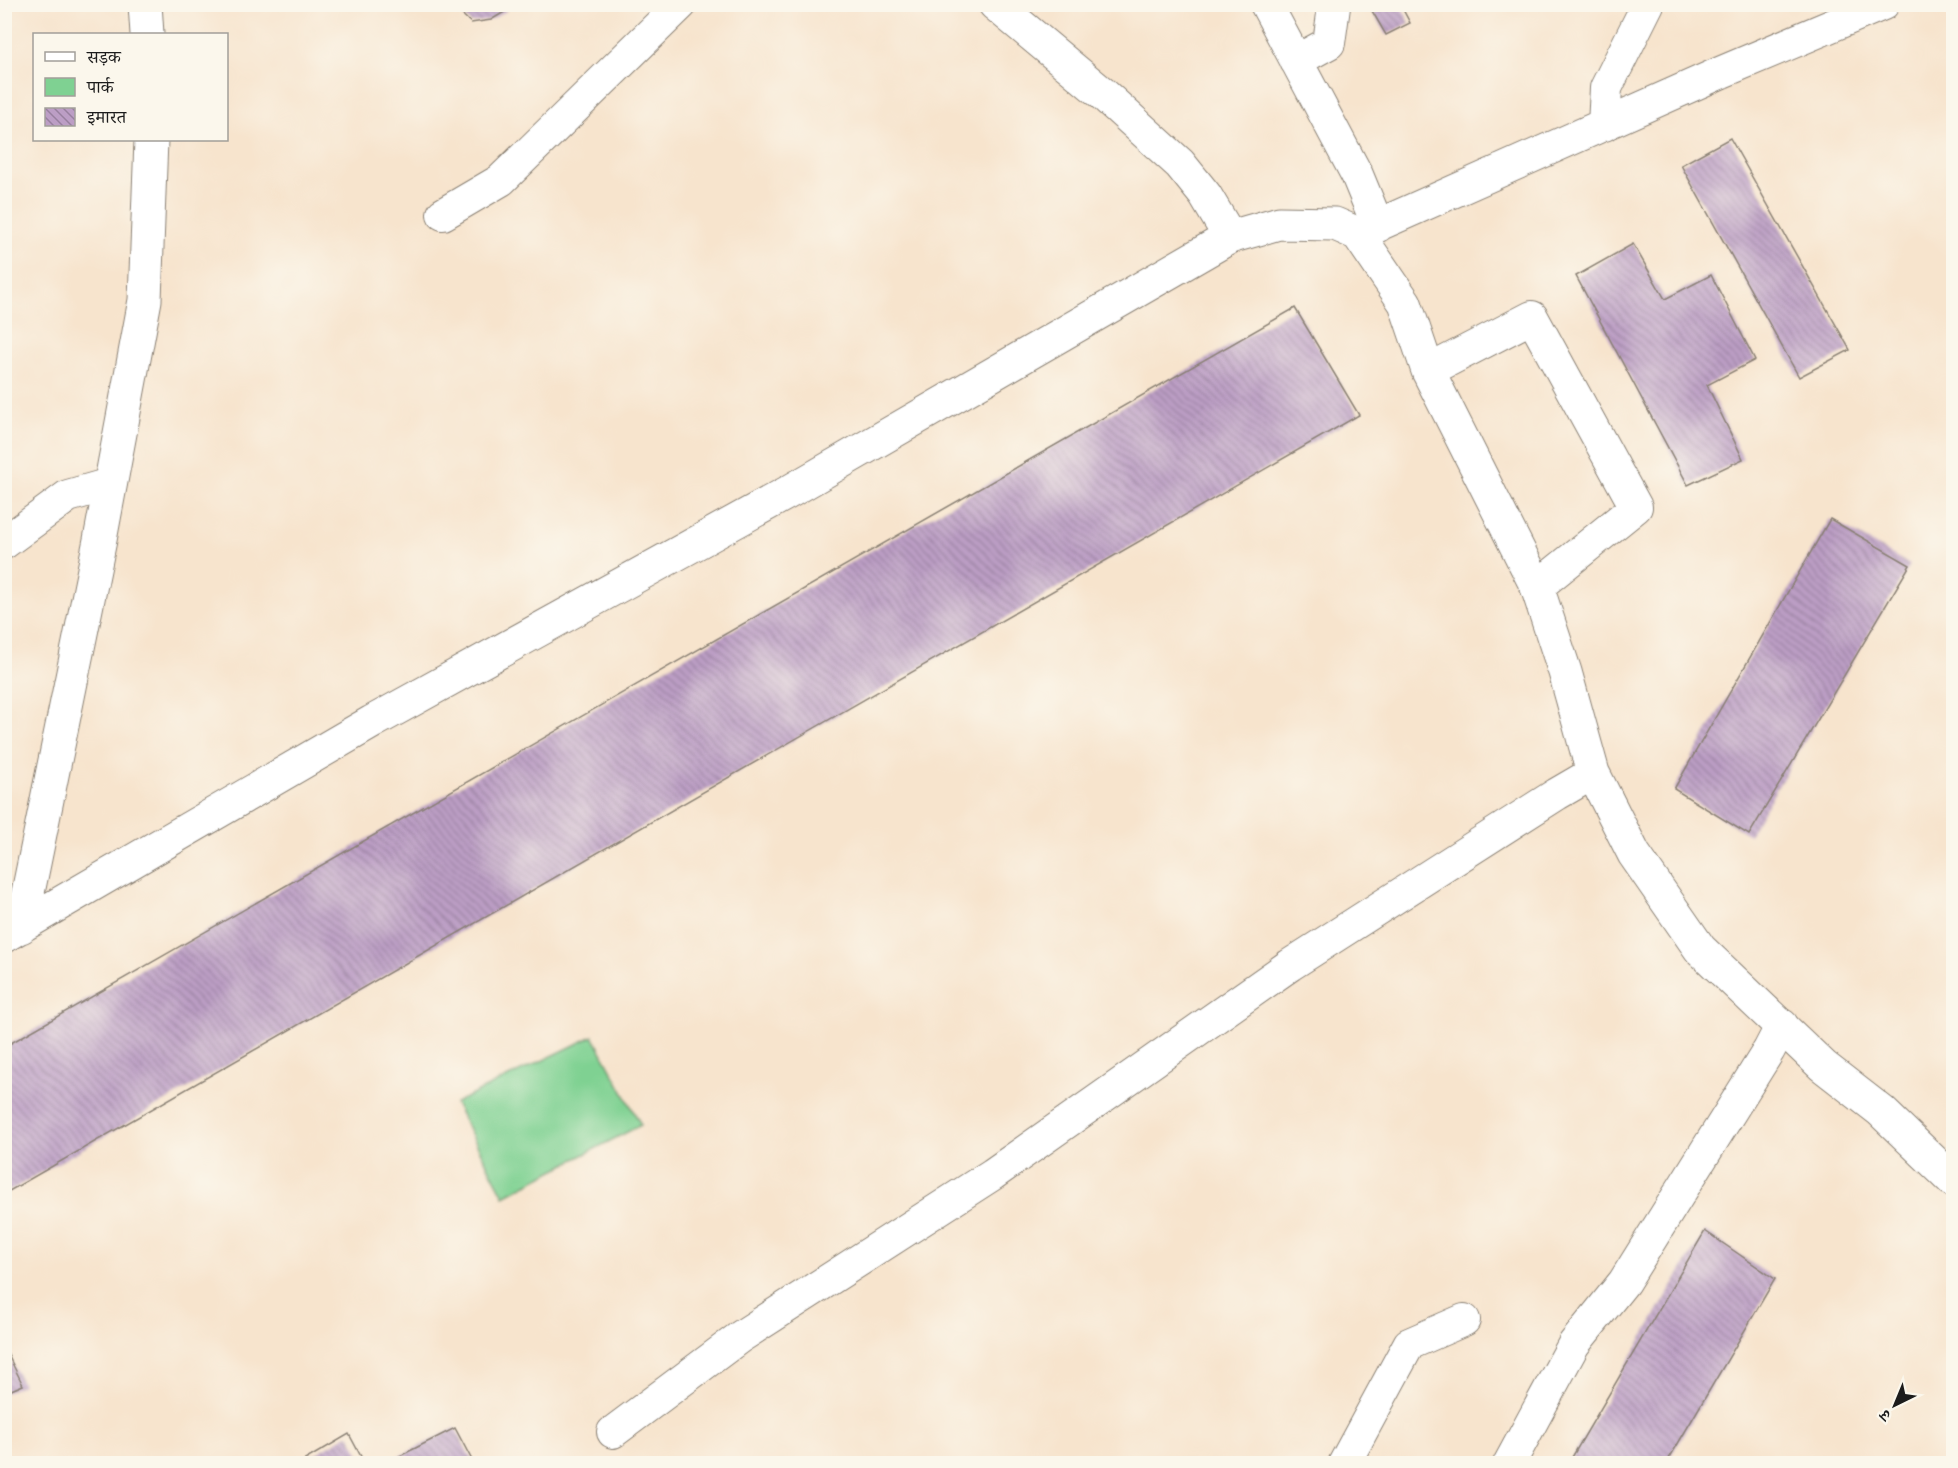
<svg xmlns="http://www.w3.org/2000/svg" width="1958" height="1468" font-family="'Sorts Mill Goudy','Noto Serif Devanagari',serif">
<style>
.green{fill:#7fd192;stroke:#4e7657;stroke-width:1.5}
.building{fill:url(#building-back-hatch)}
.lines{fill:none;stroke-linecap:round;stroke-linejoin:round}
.minor-casing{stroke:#8a8074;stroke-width:34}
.tertiary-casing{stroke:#8a8074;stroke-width:35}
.minor{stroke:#fff;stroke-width:32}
.tertiary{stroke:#fff;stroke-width:33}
</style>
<defs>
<pattern id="building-back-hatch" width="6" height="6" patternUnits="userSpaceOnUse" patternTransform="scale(1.5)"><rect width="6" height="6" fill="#bc9ec5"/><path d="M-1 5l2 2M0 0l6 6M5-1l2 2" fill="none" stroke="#98809f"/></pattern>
</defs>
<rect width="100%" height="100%" fill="#fbf7ec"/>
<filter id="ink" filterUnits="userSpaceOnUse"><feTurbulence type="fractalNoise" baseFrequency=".0167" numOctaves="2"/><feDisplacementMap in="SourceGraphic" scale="12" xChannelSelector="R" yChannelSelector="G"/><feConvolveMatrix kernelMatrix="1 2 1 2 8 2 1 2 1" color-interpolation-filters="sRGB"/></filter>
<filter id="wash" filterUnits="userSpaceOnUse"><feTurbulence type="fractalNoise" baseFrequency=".008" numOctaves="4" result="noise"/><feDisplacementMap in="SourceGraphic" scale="24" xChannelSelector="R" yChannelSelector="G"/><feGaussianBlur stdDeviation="1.35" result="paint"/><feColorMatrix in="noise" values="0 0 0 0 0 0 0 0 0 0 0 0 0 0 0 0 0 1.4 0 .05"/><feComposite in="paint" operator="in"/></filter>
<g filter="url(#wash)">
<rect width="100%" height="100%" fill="#f7e4cd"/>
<!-- green -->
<path class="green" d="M 593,1036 L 641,1125 L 504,1196 L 455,1103 Z"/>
<g id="blocks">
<!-- building -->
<path class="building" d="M 451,4 L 507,4 L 506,11 L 491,20 L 471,23 Z
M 1368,4 L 1400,4 L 1410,23 L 1386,35 Z
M 1730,138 L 1850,350 L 1799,377 L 1681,165 Z
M 1633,244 L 1665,299 L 1711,275 L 1755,360 L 1707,385 L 1743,459 L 1688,485 L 1576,276 Z
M 1295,308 L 1359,415 L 4,1194 L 4,1047 Z
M 1830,519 L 1910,565 L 1749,835 L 1674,789 Z
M 1705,1231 L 1775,1279 L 1666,1464 L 1568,1464 Z
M 7,1353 L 23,1385 L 4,1393 L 4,1354 Z
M 455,1428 L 474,1464 L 384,1464 Z
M 349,1434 L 365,1464 L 298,1464 Z"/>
</g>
</g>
<g filter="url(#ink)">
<use href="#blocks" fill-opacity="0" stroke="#8a8074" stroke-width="1.5"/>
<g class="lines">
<!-- minor casing -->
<g class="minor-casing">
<path id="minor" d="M 1266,4 L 1357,175 L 1378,226
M 1296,61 L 1329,43 L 1334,7 L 1333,4
M 1604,125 L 1606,88 L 1648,4
M 443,214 L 501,180 L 681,4
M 1358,234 L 1722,72 L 1883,4
M 1428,371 L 1532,317 L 1636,507 L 1537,587
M 4,543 L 68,496 L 110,484
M 613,1432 L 740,1337 L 993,1174 L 1290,965 L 1557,794 L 1593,773
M 1344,1464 L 1409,1344 L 1464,1320
M 1509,1464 L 1574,1344 L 1624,1282 L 1769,1050 L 1782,1025"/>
</g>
<!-- tertiary casing -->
<g class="tertiary-casing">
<path id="tertiary" d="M 145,4 L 147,34
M 995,4 L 1103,94 L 1180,164 L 1205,195 L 1230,237
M 21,927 L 100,540 L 145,300 L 151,140
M 4,936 L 372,722 L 787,493 L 1230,237 L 1279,223 L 1335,224 L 1358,234 L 1405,303 L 1428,371 L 1537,587 L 1565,672 L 1593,773 L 1634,854 L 1700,949 L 1823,1066 L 1881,1111 L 1954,1181"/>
</g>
<!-- minor -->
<use href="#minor" class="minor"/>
<!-- tertiary -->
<use href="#tertiary" class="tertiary"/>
</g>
</g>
<!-- margin -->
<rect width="1958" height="1468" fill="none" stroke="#fbf7ec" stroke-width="24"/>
<!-- legend -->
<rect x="33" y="33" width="195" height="108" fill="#fbf7ec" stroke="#a29f99" stroke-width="1.5"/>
<rect x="45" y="52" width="30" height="9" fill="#ffffff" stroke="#a29f99" stroke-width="1.5"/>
<text x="87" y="63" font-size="18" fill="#1c1c1c">सड़क</text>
<rect x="45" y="78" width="30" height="18" fill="#7fd192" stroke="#a29f99" stroke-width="1.5"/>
<text x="87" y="93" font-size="18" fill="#1c1c1c">पार्क</text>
<rect x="45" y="108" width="30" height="18" fill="url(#building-back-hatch)" stroke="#a29f99" stroke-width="1.5"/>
<text x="87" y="123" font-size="18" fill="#1c1c1c">इमारत</text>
<!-- north arrow -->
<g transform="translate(1895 1405) rotate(223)" stroke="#fbf7ec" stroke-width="4.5" paint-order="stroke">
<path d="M0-4.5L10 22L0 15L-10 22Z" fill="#1c1c1c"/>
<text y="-9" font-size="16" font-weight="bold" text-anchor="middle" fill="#1c1c1c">उ</text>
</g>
</svg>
